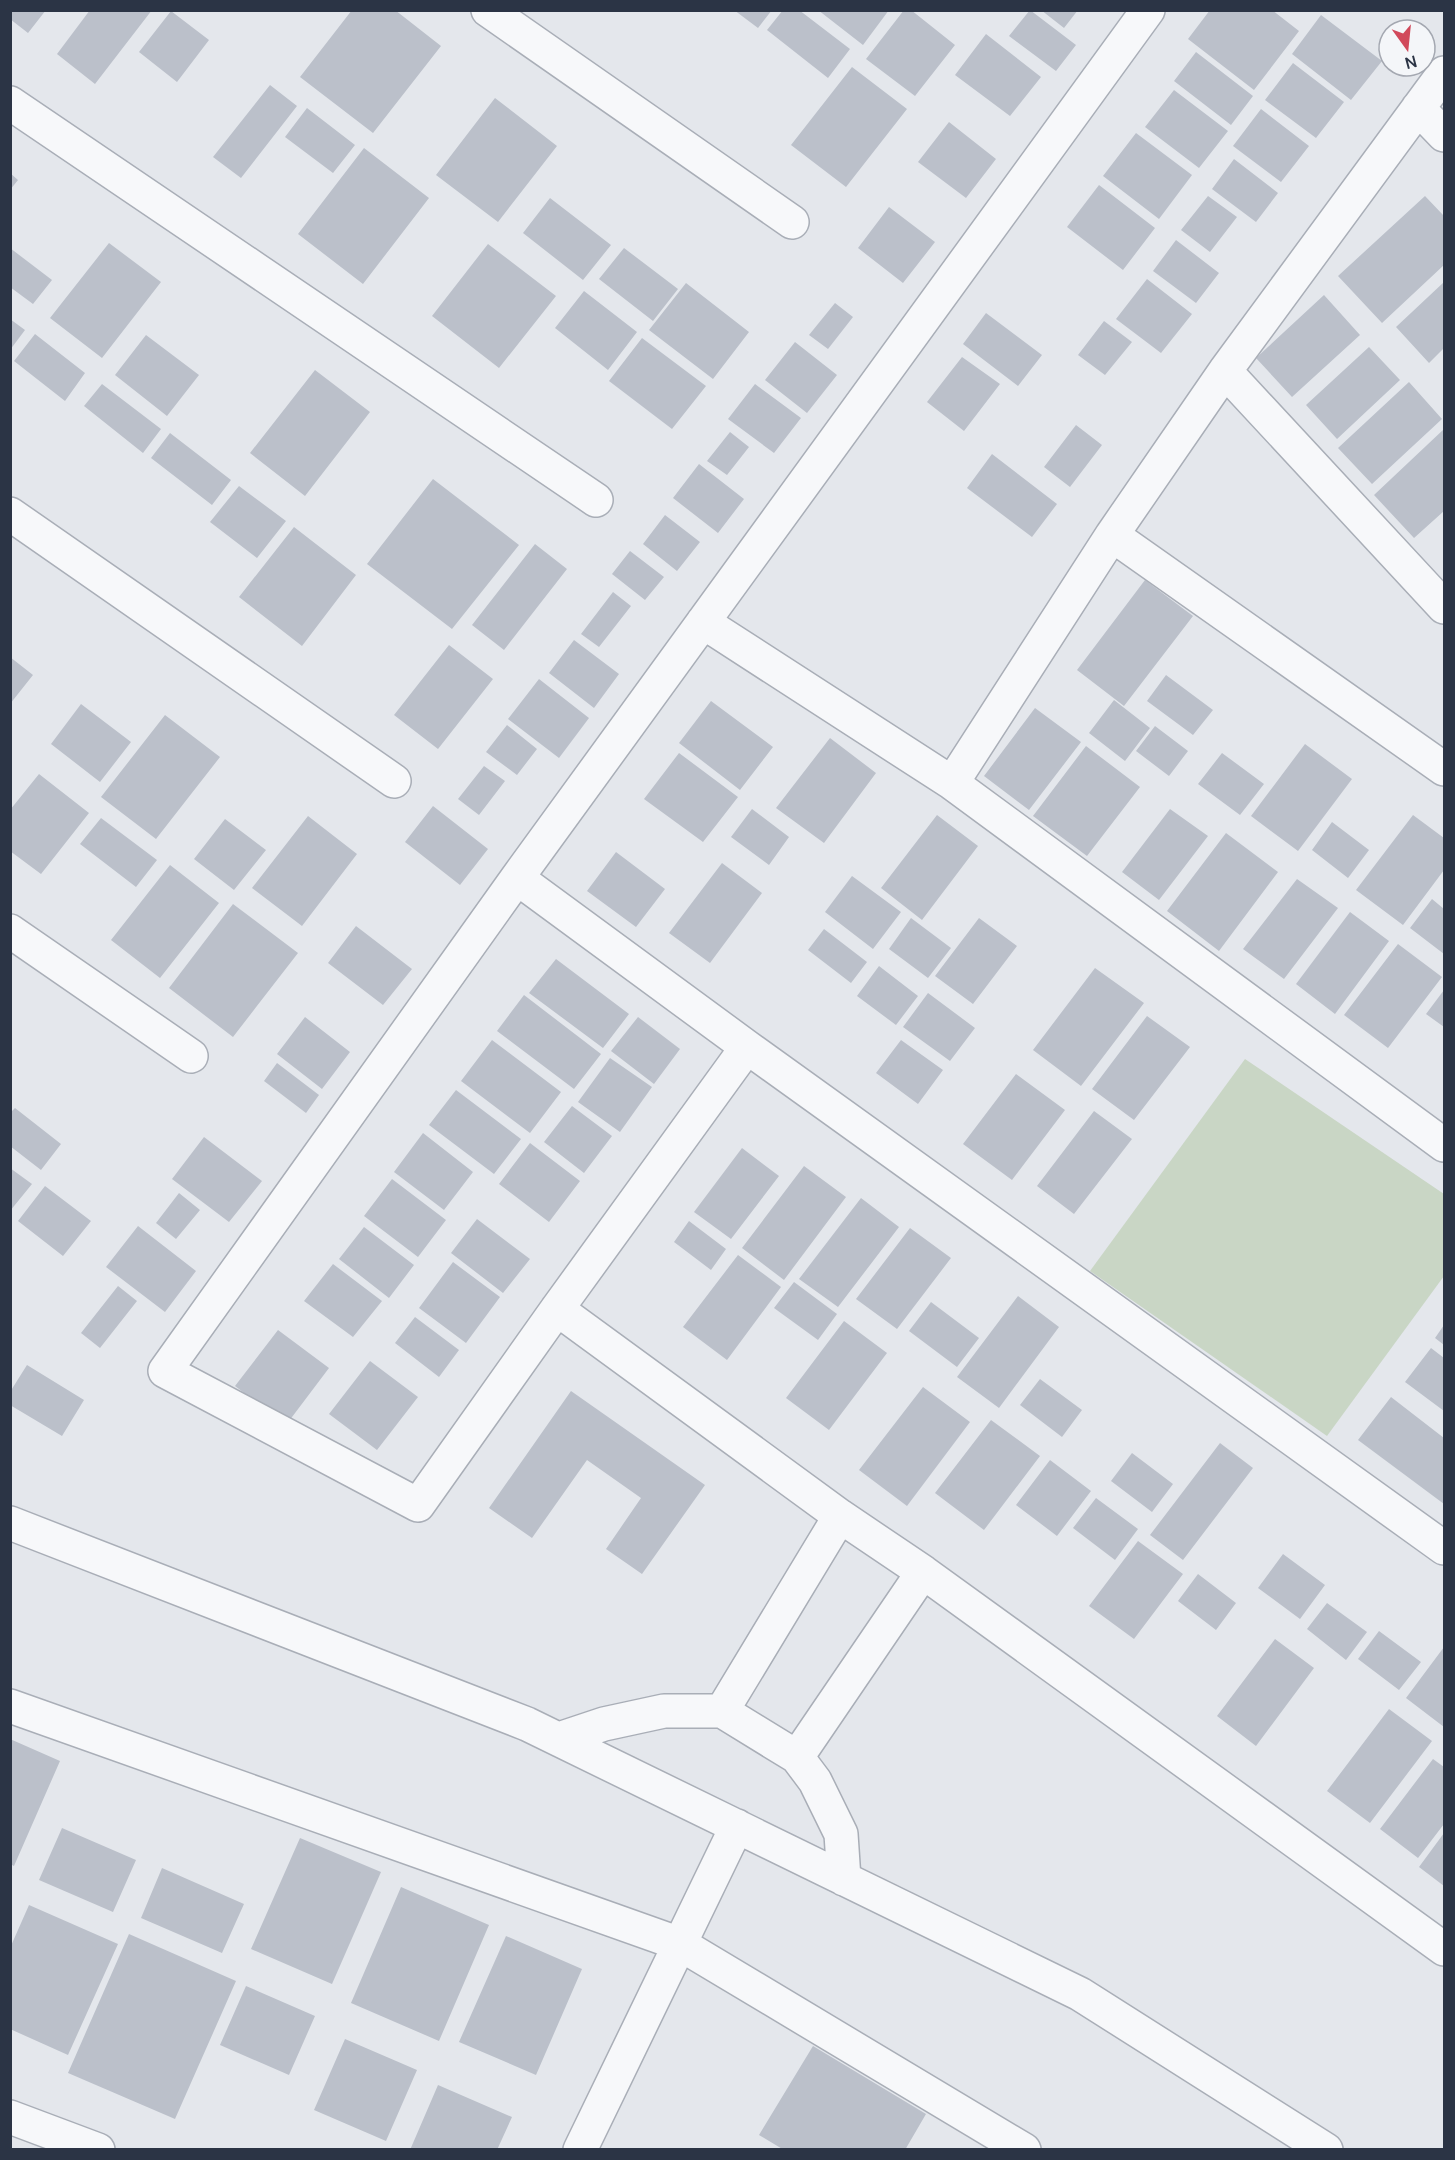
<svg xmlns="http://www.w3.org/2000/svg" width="1455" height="2160" font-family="Manrope,sans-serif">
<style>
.green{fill:#c9d6c5}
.building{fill:#bbc0ca}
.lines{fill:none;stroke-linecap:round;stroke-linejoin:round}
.minor-casing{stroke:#a9aeb7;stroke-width:36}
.minor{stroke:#f7f8fa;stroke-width:33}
</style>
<rect width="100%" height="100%" fill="#e4e7ec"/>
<!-- green -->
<path class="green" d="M 1245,1059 L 1444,1194 L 1444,1276 L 1327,1436 L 1090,1271 Z"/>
<!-- building -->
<path class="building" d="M 10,10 L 46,10 L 28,33 L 10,19 Z
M 90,10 L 152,10 L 95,84 L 57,54 Z
M 352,10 L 395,10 L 441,46 L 373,133 L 300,77 Z
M 734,10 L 772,10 L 758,28 Z
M 783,10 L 799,10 L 850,49 L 828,78 L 767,30 Z
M 818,10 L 889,10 L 863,45 Z
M 904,10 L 911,10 L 955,45 L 915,96 L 866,59 Z
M 1030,10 L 1076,45 L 1056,71 L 1009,36 Z
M 1041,10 L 1078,10 L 1064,28 Z
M 1210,10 L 1272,10 L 1299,31 L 1254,90 L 1188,39 Z
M 171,11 L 209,40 L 177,82 L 139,52 Z
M 1321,15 L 1382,61 L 1351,100 L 1292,54 Z
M 986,34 L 1041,77 L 1010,116 L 955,75 Z
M 1196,52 L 1253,96 L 1231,125 L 1174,81 Z
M 1293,63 L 1344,102 L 1316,138 L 1265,100 Z
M 852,67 L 907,109 L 846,187 L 791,145 Z
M 270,85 L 297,106 L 241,178 L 213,157 Z
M 1174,90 L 1228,131 L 1199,168 L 1145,127 Z
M 495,98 L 557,146 L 498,222 L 436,175 Z
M 307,108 L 355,145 L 333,173 L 285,137 Z
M 1261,109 L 1309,146 L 1281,182 L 1233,146 Z
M 949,122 L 996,159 L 966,198 L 918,162 Z
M 1136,133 L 1192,175 L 1159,219 L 1103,176 Z
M 364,148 L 429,198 L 363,284 L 298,234 Z
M 1234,159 L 1278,193 L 1256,222 L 1212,189 Z
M 10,173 L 18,180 L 10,190 Z
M 1099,185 L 1155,228 L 1123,270 L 1067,227 Z
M 1208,196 L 1237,217 L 1210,252 L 1181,230 Z
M 1425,196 L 1444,216 L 1444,265 L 1382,323 L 1338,276 Z
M 550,198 L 611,245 L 583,280 L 523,233 Z
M 889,207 L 935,242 L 903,283 L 858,248 Z
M 1176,240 L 1219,273 L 1196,303 L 1153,271 Z
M 109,243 L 161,282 L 102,358 L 50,318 Z
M 488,244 L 556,296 L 499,368 L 432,316 Z
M 10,248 L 52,280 L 33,304 L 10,287 Z
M 624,248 L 678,289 L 653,321 L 599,279 Z
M 1147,279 L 1192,314 L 1161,353 L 1116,319 Z
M 1444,282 L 1444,348 L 1429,363 L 1396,327 Z
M 686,283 L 749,332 L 713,379 L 649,330 Z
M 584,291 L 637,332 L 608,370 L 555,328 Z
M 1324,295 L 1360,335 L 1292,397 L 1256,358 Z
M 835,303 L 853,317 L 828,349 L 809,335 Z
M 986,313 L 1042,355 L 1018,386 L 963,344 Z
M 10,319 L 25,330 L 10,350 Z
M 1104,321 L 1132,342 L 1105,375 L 1078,355 Z
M 35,334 L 85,373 L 65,401 L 14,361 Z
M 146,335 L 199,375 L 167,416 L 115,375 Z
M 642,338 L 706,386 L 672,429 L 609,381 Z
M 795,342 L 837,375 L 807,413 L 765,380 Z
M 1369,347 L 1400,380 L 1337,439 L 1306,405 Z
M 962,357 L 1000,384 L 964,431 L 927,402 Z
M 315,370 L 370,412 L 305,496 L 250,453 Z
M 1409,382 L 1442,419 L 1372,484 L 1338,448 Z
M 102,384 L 161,429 L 143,453 L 84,406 Z
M 755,384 L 801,418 L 774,453 L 728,419 Z
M 1076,425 L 1102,445 L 1070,487 L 1044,467 Z
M 1444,429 L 1444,511 L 1414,538 L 1374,495 Z
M 730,432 L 749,447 L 727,475 L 707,461 Z
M 170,433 L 231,480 L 212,505 L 151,458 Z
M 992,454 L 1057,504 L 1032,537 L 967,488 Z
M 699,464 L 744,499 L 718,533 L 673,498 Z
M 433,479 L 519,545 L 452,629 L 367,564 Z
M 239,486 L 286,521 L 257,558 L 210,522 Z
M 665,515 L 700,542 L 677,571 L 643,544 Z
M 294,527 L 356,575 L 302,646 L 239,597 Z
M 535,544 L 567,569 L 504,650 L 472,625 Z
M 630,551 L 664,577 L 645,600 L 612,574 Z
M 1145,580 L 1193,616 L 1124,706 L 1077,670 Z
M 613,592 L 631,606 L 599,647 L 581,634 Z
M 574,640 L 619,674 L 594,708 L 549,673 Z
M 449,645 L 493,679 L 438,749 L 394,715 Z
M 10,657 L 33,675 L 10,704 Z
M 1166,675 L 1213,710 L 1193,735 L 1147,701 Z
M 539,679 L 589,718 L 559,758 L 508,719 Z
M 1114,700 L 1150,728 L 1125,761 L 1089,733 Z
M 711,701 L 773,747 L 740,790 L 679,743 Z
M 81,704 L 131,742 L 100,782 L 51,744 Z
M 1035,708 L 1081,742 L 1029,810 L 984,776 Z
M 165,715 L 220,757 L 156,839 L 101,797 Z
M 507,725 L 537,749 L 517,775 L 486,752 Z
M 1155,726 L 1188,751 L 1169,776 L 1136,751 Z
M 830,738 L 876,773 L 824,843 L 776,808 Z
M 1305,744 L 1352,779 L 1298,851 L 1251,816 Z
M 1086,746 L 1140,787 L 1087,856 L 1033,816 Z
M 679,753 L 738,797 L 703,842 L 644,799 Z
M 1222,753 L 1264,784 L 1240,815 L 1198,784 Z
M 484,766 L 505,781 L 479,815 L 458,799 Z
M 39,774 L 89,813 L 41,874 L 10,851 L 10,810 Z
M 433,806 L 488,849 L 460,885 L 405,842 Z
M 752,809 L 789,837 L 769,865 L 731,837 Z
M 1170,809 L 1208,836 L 1159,900 L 1122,872 Z
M 937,815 L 978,846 L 922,920 L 881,888 Z
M 1413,815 L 1444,838 L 1444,870 L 1403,925 L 1356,890 Z
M 308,816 L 357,854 L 302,926 L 252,888 Z
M 101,818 L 157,860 L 136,887 L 80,844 Z
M 225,819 L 266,850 L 234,890 L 194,859 Z
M 1332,822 L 1369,850 L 1348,878 L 1312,850 Z
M 1226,833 L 1278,872 L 1219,951 L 1167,911 Z
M 616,852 L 665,889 L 636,927 L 587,891 Z
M 722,863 L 762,893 L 710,963 L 669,933 Z
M 170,865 L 219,903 L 160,978 L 111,940 Z
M 852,876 L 901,912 L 873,949 L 825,912 Z
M 1297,879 L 1338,908 L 1284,979 L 1243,949 Z
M 1432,899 L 1444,909 L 1444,954 L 1410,928 Z
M 233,904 L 298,953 L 233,1037 L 169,988 Z
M 1350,912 L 1389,941 L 1335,1014 L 1296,984 Z
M 911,918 L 951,948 L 928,978 L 889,949 Z
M 979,918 L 1017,946 L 973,1004 L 935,976 Z
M 356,926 L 412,969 L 383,1005 L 328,963 Z
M 824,929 L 867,962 L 851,983 L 808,950 Z
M 1398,944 L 1442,977 L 1388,1048 L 1344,1015 Z
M 556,959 L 629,1014 L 603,1048 L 529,993 Z
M 879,966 L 918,996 L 896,1025 L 857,996 Z
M 1095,968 L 1144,1003 L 1081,1086 L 1033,1050 Z
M 1444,990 L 1444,1027 L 1426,1014 Z
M 928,993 L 975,1028 L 950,1061 L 903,1027 Z
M 524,995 L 601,1054 L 574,1089 L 497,1031 Z
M 1147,1016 L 1190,1047 L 1134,1120 L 1092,1089 Z
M 305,1017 L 350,1052 L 322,1089 L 277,1054 Z
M 638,1017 L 680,1049 L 654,1084 L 611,1051 Z
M 492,1040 L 561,1092 L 530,1133 L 461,1081 Z
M 901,1040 L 943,1070 L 918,1104 L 876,1073 Z
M 610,1058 L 652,1087 L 620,1132 L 578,1102 Z
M 277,1063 L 319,1095 L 306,1113 L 264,1081 Z
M 1016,1074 L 1065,1110 L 1012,1180 L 963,1144 Z
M 456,1090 L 521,1139 L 494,1174 L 429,1125 Z
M 572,1106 L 612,1136 L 584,1173 L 544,1142 Z
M 15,1108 L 61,1144 L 41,1170 L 10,1146 L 10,1113 Z
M 1094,1111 L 1132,1139 L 1074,1214 L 1037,1186 Z
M 423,1133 L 473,1172 L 444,1210 L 394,1172 Z
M 204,1137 L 262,1181 L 229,1222 L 172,1179 Z
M 530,1143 L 580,1181 L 549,1222 L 499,1184 Z
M 742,1148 L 779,1176 L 731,1239 L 694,1212 Z
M 804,1166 L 846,1197 L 784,1280 L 742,1248 Z
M 10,1168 L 32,1184 L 10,1211 Z
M 392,1179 L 446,1220 L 418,1257 L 364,1216 Z
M 45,1186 L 91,1221 L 63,1256 L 18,1221 Z
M 179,1193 L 200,1210 L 176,1239 L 156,1223 Z
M 861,1198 L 899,1227 L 838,1307 L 799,1279 Z
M 477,1219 L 530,1259 L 503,1293 L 451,1253 Z
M 689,1221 L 726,1249 L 711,1270 L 674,1242 Z
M 138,1226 L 196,1271 L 165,1312 L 106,1267 Z
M 364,1227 L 414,1265 L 389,1298 L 339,1259 Z
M 910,1228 L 951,1258 L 897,1329 L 856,1299 Z
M 738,1255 L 781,1287 L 727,1360 L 683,1327 Z
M 453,1262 L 500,1297 L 466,1343 L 419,1308 Z
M 333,1264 L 382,1301 L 353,1337 L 304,1301 Z
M 794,1282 L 837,1314 L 818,1340 L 774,1308 Z
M 118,1286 L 137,1301 L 100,1348 L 81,1333 Z
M 1018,1296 L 1059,1327 L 999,1408 L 957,1377 Z
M 931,1302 L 979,1338 L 957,1367 L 909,1331 Z
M 415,1317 L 459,1350 L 439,1377 L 395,1343 Z
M 844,1321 L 887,1353 L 829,1430 L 786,1398 Z
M 1444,1325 L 1444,1345 L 1435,1338 Z
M 278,1330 L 329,1368 L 286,1425 L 235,1386 Z
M 1431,1348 L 1444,1358 L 1444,1411 L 1405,1382 Z
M 370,1361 L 418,1397 L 377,1450 L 329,1414 Z
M 27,1365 L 84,1400 L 62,1436 L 10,1405 L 10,1392 Z
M 1040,1379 L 1082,1410 L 1062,1437 L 1020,1405 Z
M 923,1387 L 970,1422 L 907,1506 L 859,1470 Z
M 571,1391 L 705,1485 L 642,1574 L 606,1549 L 641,1498 L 587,1460 L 532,1538 L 489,1508 Z
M 1391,1397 L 1444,1438 L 1444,1504 L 1358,1440 Z
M 991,1420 L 1040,1456 L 984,1530 L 935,1493 Z
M 1220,1443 L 1253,1468 L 1183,1560 L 1150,1535 Z
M 1132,1453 L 1173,1484 L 1152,1512 L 1111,1481 Z
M 1050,1460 L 1091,1491 L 1057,1536 L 1016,1505 Z
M 1096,1498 L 1138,1529 L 1115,1560 L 1073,1528 Z
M 1138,1541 L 1183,1574 L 1134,1639 L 1089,1606 Z
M 1283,1554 L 1325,1585 L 1300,1619 L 1258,1588 Z
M 1198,1574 L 1236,1603 L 1216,1630 L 1178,1601 Z
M 1327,1603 L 1367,1632 L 1346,1660 L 1307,1629 Z
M 1379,1631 L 1421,1662 L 1399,1690 L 1358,1659 Z
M 1275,1639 L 1314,1668 L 1256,1746 L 1217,1716 Z
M 1444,1647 L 1444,1727 L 1406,1698 Z
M 1389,1709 L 1432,1741 L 1370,1823 L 1327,1791 Z
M 10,1739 L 60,1761 L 14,1866 L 10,1864 Z
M 1433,1759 L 1444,1767 L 1444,1824 L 1418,1858 L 1380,1829 Z
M 62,1828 L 136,1860 L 113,1912 L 39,1880 Z
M 1444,1833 L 1444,1886 L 1419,1867 Z
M 300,1838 L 381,1872 L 332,1984 L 251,1949 Z
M 162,1868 L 244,1904 L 222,1953 L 141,1918 Z
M 401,1887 L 489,1925 L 439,2041 L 351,2003 Z
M 29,1905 L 118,1944 L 68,2055 L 10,2029 L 10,1948 Z
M 129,1934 L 236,1981 L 175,2119 L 68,2073 Z
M 506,1936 L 582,1969 L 536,2075 L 459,2042 Z
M 246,1986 L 315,2016 L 289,2075 L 220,2045 Z
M 345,2039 L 417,2070 L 386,2141 L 314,2110 Z
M 813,2046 L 926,2114 L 905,2150 L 784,2150 L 759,2135 Z
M 438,2085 L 512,2117 L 497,2150 L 410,2150 Z"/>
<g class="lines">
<!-- minor casing -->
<g class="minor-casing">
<path id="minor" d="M 488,10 L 792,222
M 10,103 L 596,500
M 1418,108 L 1444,135
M 1225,371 L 1444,607
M 10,514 L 394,781
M 1112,535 L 1444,769
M 703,622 L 952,783 L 1444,1145
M 952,783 L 1112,535 L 1225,371 L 1444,73
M 517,878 L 747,1047 L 1444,1548
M 10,931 L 191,1056
M 747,1047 L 557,1309 L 418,1505 L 165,1371 L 517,878 L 1148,10
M 557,1309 L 840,1516 L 923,1572 L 1444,1949
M 10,1523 L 527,1724 L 1080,1994 L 1326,2150
M 10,1706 L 680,1944 L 1024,2150
M 722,1711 L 840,1516
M 559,1739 L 604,1724 L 664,1711 L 722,1711 L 797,1757 L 815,1781 L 841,1834 L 844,1879
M 797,1757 L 923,1572
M 10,2117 L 98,2150
M 580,2150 L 737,1826"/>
</g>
<!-- minor -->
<use href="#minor" class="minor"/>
</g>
<!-- border -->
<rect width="1455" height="2160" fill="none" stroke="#2b3445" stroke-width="24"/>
<!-- north arrow -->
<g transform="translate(1407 48) rotate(165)"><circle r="28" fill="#f4f6f9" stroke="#a4a8b1" stroke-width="1.5"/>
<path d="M0-4.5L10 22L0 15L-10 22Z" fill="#d1495b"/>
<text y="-9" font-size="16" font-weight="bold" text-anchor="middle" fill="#2b3445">N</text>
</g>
</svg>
